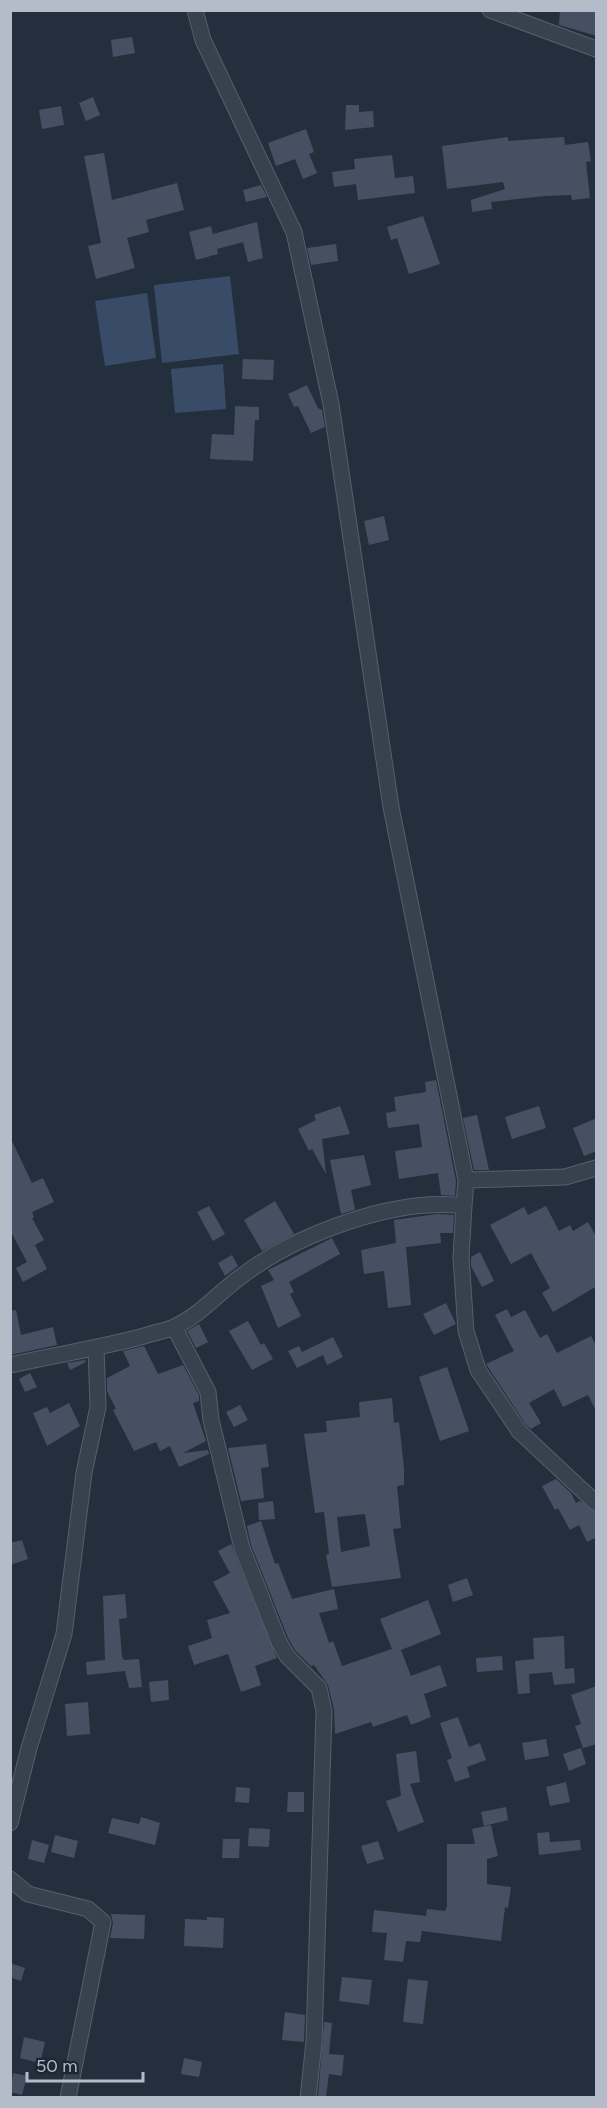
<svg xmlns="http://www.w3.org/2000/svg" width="607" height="2108" font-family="Figtree,sans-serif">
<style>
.water{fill:#394c67}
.building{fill:#455162;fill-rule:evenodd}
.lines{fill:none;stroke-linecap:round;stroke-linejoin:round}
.street-casing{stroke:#565f6c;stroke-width:17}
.street{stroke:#38414e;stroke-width:15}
</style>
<rect width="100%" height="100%" fill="#242f3e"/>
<!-- water -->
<path class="water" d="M 230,276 L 239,354 L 162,363 L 154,285 Z
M 147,293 L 156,358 L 105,366 L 95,301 Z
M 223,364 L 226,409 L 175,413 L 171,369 Z"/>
<!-- building -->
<path class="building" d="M 560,10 L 597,10 L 597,36 L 559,25 Z
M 132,37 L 135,53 L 113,57 L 111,40 Z
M 93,97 L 100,115 L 86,121 L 79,103 Z
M 346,105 L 359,105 L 359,112 L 373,111 L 374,127 L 345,130 Z
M 61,106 L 64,125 L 42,129 L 39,110 Z
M 306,129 L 314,152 L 309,154 L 317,173 L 303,179 L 295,159 L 276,166 L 268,143 Z
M 508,137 L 508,141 L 564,137 L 565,145 L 588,142 L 591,161 L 586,162 L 590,198 L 572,200 L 571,195 L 545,196 L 491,202 L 492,209 L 472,212 L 471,200 L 505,189 L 503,182 L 447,189 L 442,146 Z
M 104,153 L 112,200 L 177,183 L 184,210 L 146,220 L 149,232 L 127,238 L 135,268 L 96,279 L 88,246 L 101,243 L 84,156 Z
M 392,155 L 395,178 L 413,176 L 415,193 L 358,200 L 356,184 L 334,187 L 332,172 L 355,169 L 354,159 Z
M 261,185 L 267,197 L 246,202 L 243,190 Z
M 423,216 L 440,264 L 409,274 L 397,238 L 391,240 L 387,227 Z
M 257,222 L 263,258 L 248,262 L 243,242 L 217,249 L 218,254 L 196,260 L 189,232 L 211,226 L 213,234 Z
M 336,244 L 338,261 L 311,265 L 307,248 Z
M 243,359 L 274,360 L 273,380 L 242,379 Z
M 307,385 L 318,408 L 322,410 L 325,427 L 311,433 L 298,406 L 294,407 L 288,394 Z
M 235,406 L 259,407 L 259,420 L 255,420 L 253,461 L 210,459 L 212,434 L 234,435 Z
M 384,516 L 389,540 L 369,545 L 364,521 Z
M 436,1080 L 456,1181 L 455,1196 L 441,1195 L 438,1173 L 399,1179 L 395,1151 L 422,1147 L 419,1124 L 388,1128 L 386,1113 L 396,1111 L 394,1097 L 426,1092 L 425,1082 Z
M 340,1106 L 350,1134 L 322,1139 L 326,1174 L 312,1149 L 309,1151 L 298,1129 L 316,1120 L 314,1115 Z
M 539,1106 L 546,1128 L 512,1139 L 505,1117 Z
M 477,1115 L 489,1170 L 474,1170 L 463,1118 Z
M 597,1118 L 597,1151 L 584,1156 L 573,1128 Z
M 10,1137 L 32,1183 L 43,1178 L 54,1202 L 32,1212 L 34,1217 L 32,1218 L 44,1240 L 35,1245 L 47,1269 L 23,1282 L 16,1268 L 27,1262 L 10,1230 Z
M 364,1155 L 371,1185 L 351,1190 L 355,1210 L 341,1214 L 330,1160 Z
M 275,1201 L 294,1234 L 262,1251 L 244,1220 Z
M 209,1206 L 225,1234 L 213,1241 L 197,1212 Z
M 546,1206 L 559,1231 L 570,1225 L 573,1231 L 588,1222 L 597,1238 L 597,1286 L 553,1312 L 542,1293 L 550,1288 L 531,1253 L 511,1264 L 490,1225 L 524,1207 L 528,1215 Z
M 437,1214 L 454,1215 L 453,1233 L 440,1233 L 441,1243 L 406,1247 L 411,1305 L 388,1308 L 384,1271 L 364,1274 L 361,1250 L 396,1243 L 394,1220 Z
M 332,1238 L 340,1254 L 289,1282 L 294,1292 L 290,1294 L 301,1316 L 278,1328 L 261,1286 L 274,1280 L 268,1270 Z
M 480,1252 L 494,1281 L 482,1287 L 471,1266 L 471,1257 Z
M 232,1255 L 238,1266 L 225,1276 L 218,1263 Z
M 446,1303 L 456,1324 L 434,1335 L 423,1314 Z
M 507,1309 L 511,1317 L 525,1310 L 540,1338 L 547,1334 L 557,1353 L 591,1336 L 597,1347 L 597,1413 L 588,1395 L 563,1407 L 554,1389 L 529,1403 L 541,1423 L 531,1429 L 526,1425 L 486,1364 L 514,1351 L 495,1315 Z
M 16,1310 L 21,1335 L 53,1327 L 57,1345 L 10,1355 L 10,1311 Z
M 248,1321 L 261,1345 L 264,1343 L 273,1359 L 252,1370 L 229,1331 Z
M 199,1324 L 208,1342 L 196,1348 L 187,1331 Z
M 333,1337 L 343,1357 L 327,1365 L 323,1355 L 297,1368 L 288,1351 L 299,1346 L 302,1352 Z
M 144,1346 L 158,1374 L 183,1365 L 199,1395 L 199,1401 L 193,1403 L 206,1441 L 183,1453 L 208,1450 L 209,1454 L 179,1467 L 170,1446 L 160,1451 L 156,1442 L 134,1451 L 113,1410 L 116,1409 L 107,1391 L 107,1378 L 130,1366 L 123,1351 Z
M 85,1360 L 86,1362 L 70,1370 L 67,1363 Z
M 447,1367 L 469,1431 L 440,1441 L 419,1377 Z
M 30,1373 L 37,1387 L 25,1392 L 19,1379 Z
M 392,1398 L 394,1423 L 399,1422 L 404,1468 L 404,1485 L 397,1486 L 401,1528 L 393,1529 L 401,1578 L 332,1587 L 326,1555 L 329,1554 L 324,1512 L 315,1513 L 304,1434 L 327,1432 L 326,1421 L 360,1417 L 359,1402 ZM 365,1514 L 370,1546 L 341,1552 L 337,1517 Z
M 69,1403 L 80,1426 L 47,1446 L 33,1413 L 47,1407 L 50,1413 Z
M 240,1405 L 248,1420 L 234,1427 L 226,1412 Z
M 266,1444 L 269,1467 L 261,1468 L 264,1498 L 241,1501 L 228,1448 Z
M 556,1479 L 571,1493 L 576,1503 L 580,1501 L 597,1512 L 597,1537 L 587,1542 L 579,1525 L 570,1530 L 558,1508 L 555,1510 L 542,1486 Z
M 273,1501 L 275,1519 L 259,1520 L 258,1503 Z
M 261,1521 L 275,1564 L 278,1563 L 292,1599 L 334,1589 L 338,1609 L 319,1613 L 329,1643 L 333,1641 L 342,1666 L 392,1649 L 380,1619 L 428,1600 L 441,1634 L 401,1650 L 411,1676 L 440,1665 L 447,1686 L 424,1694 L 431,1717 L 411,1725 L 407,1715 L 373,1727 L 371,1722 L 335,1734 L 334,1709 L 328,1685 L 314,1665 L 311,1666 L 295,1650 L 288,1638 L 251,1545 L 247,1526 Z
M 22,1540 L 28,1559 L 10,1565 L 10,1543 Z
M 231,1544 L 277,1658 L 255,1666 L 261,1685 L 241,1692 L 228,1654 L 194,1665 L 188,1646 L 212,1638 L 207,1620 L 230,1613 L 213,1582 L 230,1573 L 218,1551 Z
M 467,1578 L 473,1595 L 453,1602 L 448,1585 Z
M 125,1594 L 127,1618 L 119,1619 L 122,1657 L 124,1660 L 139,1659 L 142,1687 L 129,1688 L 125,1671 L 87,1675 L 86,1662 L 105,1660 L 103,1596 Z
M 564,1636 L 565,1669 L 574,1668 L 575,1683 L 554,1685 L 552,1672 L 529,1674 L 530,1693 L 518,1694 L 515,1661 L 534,1659 L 533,1638 Z
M 502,1656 L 503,1670 L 477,1672 L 476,1658 Z
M 168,1680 L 169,1700 L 151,1702 L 149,1682 Z
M 597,1686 L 597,1744 L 583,1748 L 575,1726 L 581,1724 L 571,1695 Z
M 88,1702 L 90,1734 L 67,1736 L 65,1704 Z
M 458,1717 L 469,1747 L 480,1743 L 486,1760 L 467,1767 L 470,1777 L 455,1782 L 447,1760 L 452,1758 L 440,1723 Z
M 546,1739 L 549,1756 L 525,1760 L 522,1743 Z
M 581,1748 L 586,1764 L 569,1771 L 563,1754 Z
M 416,1751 L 420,1782 L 410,1784 L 424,1822 L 398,1832 L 386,1801 L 401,1796 L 396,1754 Z
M 566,1782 L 570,1802 L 550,1806 L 546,1787 Z
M 236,1787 L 250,1788 L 249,1803 L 235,1802 Z
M 288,1792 L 304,1792 L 304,1812 L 287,1812 Z
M 506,1807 L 508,1820 L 484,1826 L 481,1812 Z
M 141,1817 L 160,1823 L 155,1845 L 108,1833 L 112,1818 L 139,1824 Z
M 491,1825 L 498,1856 L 487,1859 L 487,1884 L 511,1887 L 508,1908 L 505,1907 L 501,1941 L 422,1931 L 420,1942 L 406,1941 L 403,1962 L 384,1960 L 387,1933 L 372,1932 L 374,1910 L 426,1916 L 427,1909 L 445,1911 L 447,1906 L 447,1844 L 475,1844 L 472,1829 Z
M 249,1828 L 270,1829 L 269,1847 L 248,1846 Z
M 549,1832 L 550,1842 L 580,1840 L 581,1850 L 539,1855 L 537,1833 Z
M 55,1835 L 78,1841 L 74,1858 L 51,1852 Z
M 223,1839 L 240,1839 L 239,1858 L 222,1858 Z
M 32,1840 L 49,1845 L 44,1863 L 28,1859 Z
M 378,1841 L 384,1859 L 367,1864 L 361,1846 Z
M 111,1914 L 145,1915 L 144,1939 L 110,1938 L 113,1923 Z
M 207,1917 L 224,1918 L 223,1948 L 184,1946 L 185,1919 L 207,1920 Z
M 10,1963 L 25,1968 L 21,1981 L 10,1977 Z
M 342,1977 L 372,1980 L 369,2005 L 339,2001 Z
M 408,1979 L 428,1981 L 423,2024 L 403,2022 Z
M 285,2012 L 305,2015 L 304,2042 L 282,2040 Z
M 324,2022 L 332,2023 L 329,2054 L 344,2055 L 342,2076 L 329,2074 L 326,2097 L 318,2097 Z
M 24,2037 L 45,2042 L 40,2063 L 20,2058 Z
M 184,2058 L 202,2062 L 199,2077 L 181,2074 Z
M 13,2073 L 27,2076 L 22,2095 L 10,2092 Z"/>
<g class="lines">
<!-- street casing -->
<g class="street-casing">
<path id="street" d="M 490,10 L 596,49
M 466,1180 L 565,1177 L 596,1168
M 464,1206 L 461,1257 L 466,1331 L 478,1370 L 519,1431 L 596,1503
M 174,1327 L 208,1392 L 211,1420 L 242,1548 L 279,1642 L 287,1656 L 319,1688 L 324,1711 L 314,2042 L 308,2098
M 10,1365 C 55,1355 100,1348 144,1336 C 153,1333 165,1331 174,1327 C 201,1315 220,1291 243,1275 C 298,1234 395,1197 464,1206 L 466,1180 L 391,807 L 331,404 L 294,232 L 203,40 L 195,10
M 10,1823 L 29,1748 L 64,1634 L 84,1473 L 98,1407 L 96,1347
M 10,1879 L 28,1894 L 88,1909 L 103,1922 L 68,2098"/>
</g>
<!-- street -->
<use href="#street" class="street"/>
</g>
<!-- border -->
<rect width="607" height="2108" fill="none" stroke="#b4bcc9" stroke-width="24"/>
<!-- scale -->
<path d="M27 2072v9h116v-9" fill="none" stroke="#b4bcc9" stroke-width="3"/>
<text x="36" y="2072" font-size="18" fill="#b4bcc9" stroke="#1d2633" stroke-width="4.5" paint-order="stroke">50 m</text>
</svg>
